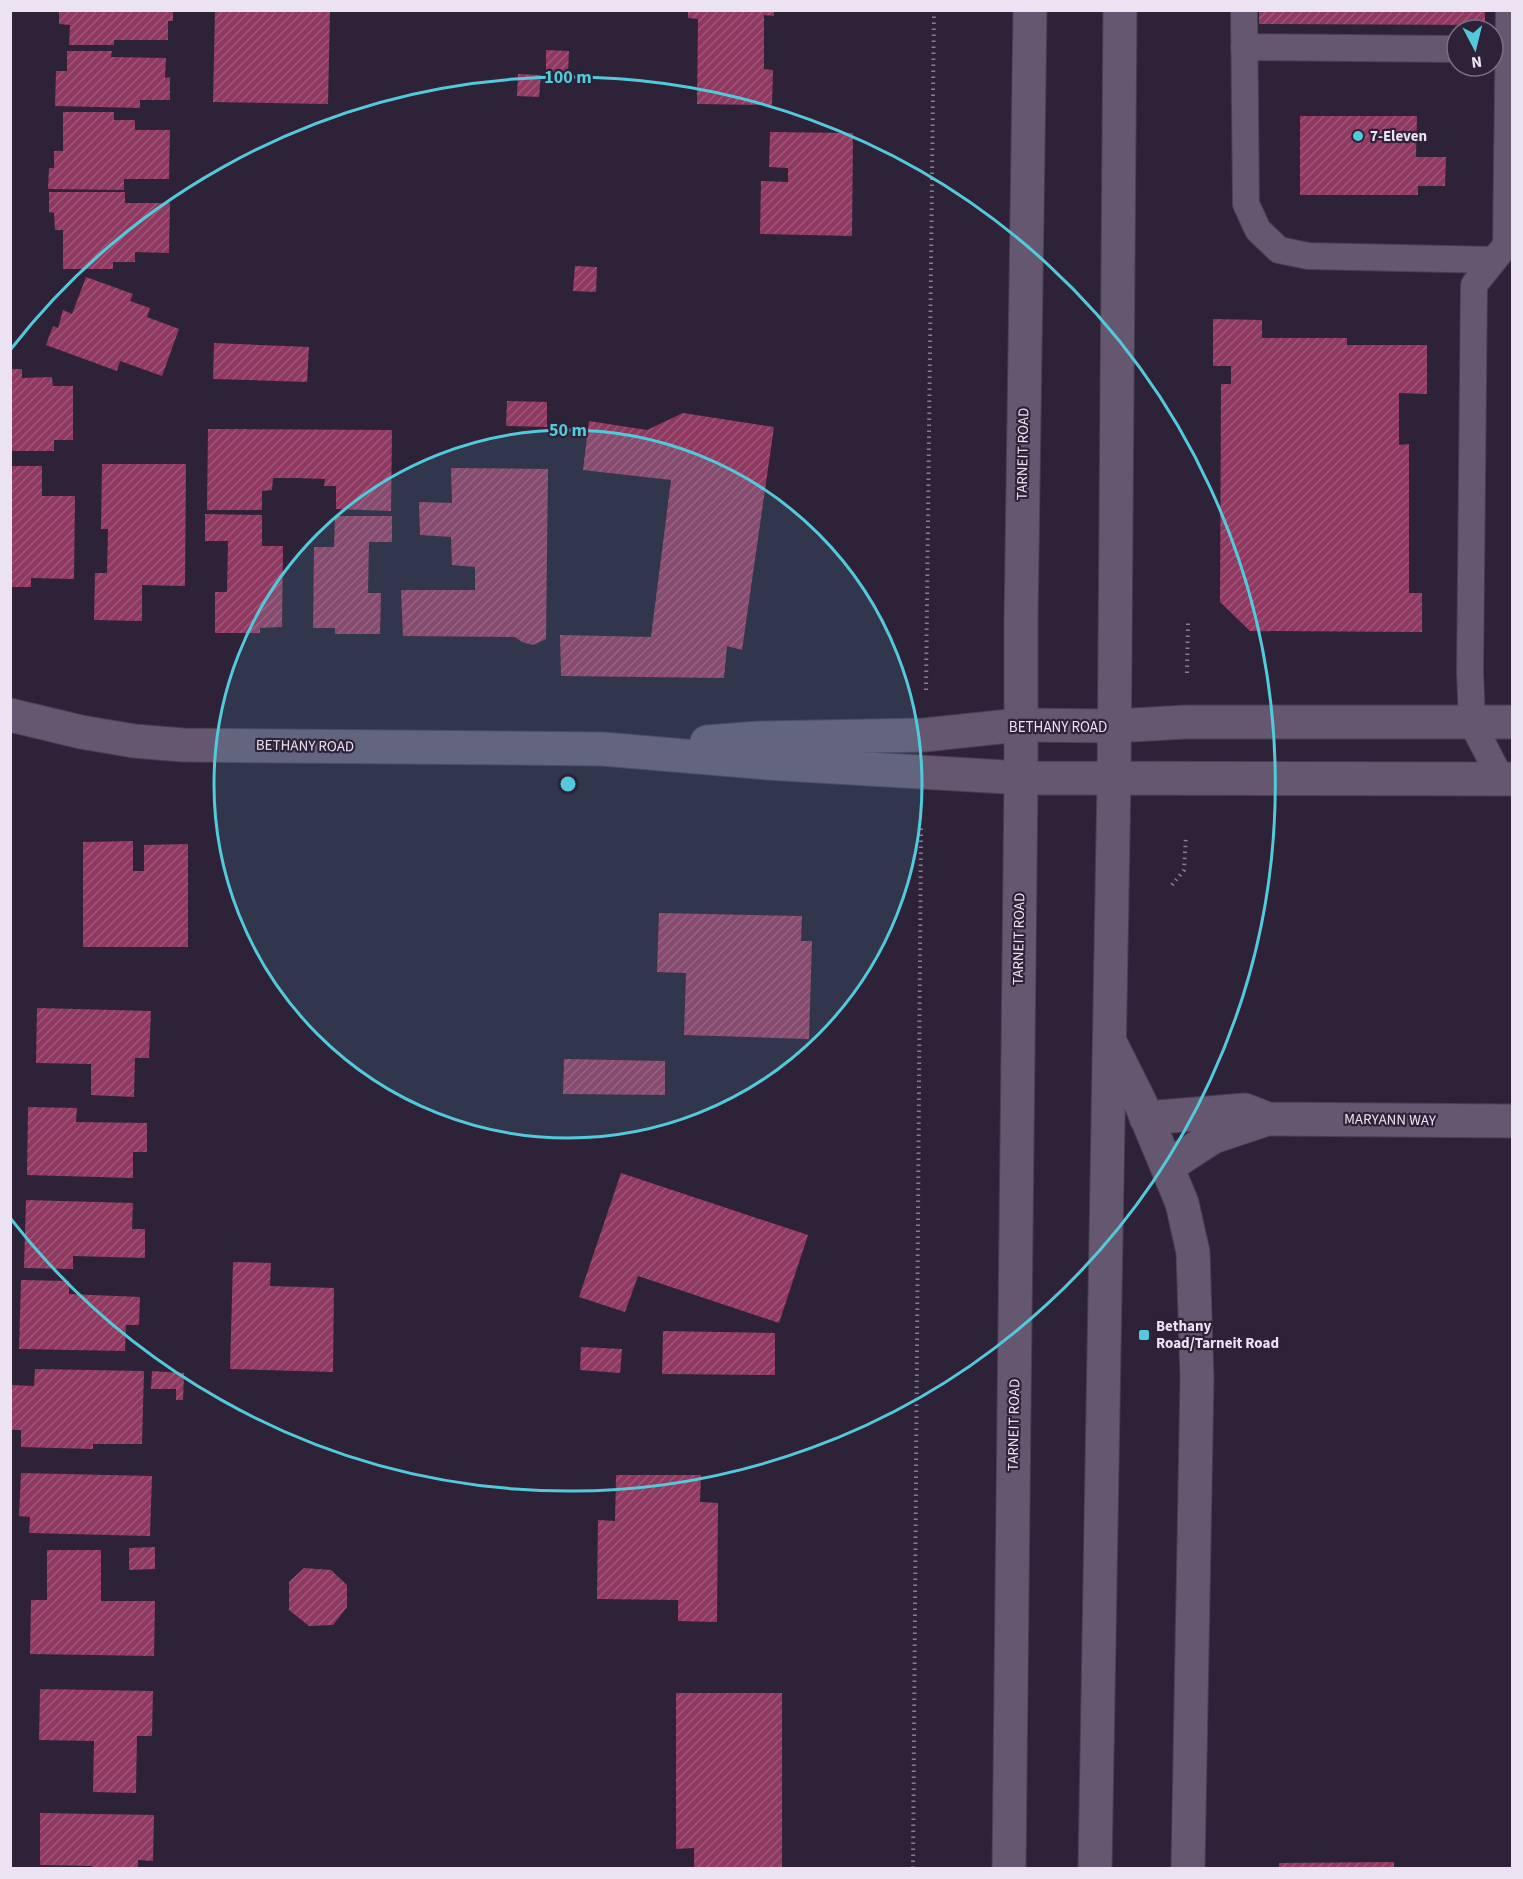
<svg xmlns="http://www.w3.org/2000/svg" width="1523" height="1879" font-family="'Source Sans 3',sans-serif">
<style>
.building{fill:url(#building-hatch)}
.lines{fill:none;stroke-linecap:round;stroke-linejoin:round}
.service-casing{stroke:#493e52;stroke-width:28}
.minor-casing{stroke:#493e52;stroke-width:35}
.tertiary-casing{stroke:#493e52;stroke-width:35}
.secondary-casing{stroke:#493e52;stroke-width:35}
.path{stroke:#877d90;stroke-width:4;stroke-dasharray:1.5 4.5;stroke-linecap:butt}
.service{stroke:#655770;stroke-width:26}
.minor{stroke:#655770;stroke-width:33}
.tertiary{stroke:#655770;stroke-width:33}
.secondary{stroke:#655770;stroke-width:33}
.ring{fill:none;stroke:#53cadc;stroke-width:3}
.poi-dot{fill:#53cadc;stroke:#2e2238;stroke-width:2}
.labels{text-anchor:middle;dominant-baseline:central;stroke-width:4.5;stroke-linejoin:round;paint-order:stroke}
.poi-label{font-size:15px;font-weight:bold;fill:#ebe3f2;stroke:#2e2238;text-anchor:start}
.street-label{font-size:15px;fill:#ebe3f2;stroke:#2e2238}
.centre{fill:#53cadc;stroke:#2e2238;stroke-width:3}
.ring-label{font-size:18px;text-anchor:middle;font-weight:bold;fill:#53cadc;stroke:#2e2238;stroke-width:4.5;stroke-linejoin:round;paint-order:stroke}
</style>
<defs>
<pattern id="building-hatch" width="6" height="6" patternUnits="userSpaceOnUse" patternTransform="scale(1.5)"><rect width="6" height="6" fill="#8f3960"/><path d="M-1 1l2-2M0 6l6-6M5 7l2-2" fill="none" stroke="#9f5677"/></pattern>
</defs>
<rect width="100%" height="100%" fill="#2e2238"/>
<!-- building -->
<path class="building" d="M 59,10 L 173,10 L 173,21 L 168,21 L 168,40 L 114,40 L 114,45 L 69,45 L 70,25 L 59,24 Z
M 215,10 L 330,10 L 328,104 L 213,102 Z
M 688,10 L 774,10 L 774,16 L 764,15 L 764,69 L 773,70 L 772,105 L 697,104 L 698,19 L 688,18 Z
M 1259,10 L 1485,10 L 1485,25 L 1259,24 Z
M 546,50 L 569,51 L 568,73 L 546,72 Z
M 67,51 L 112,51 L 111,57 L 166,58 L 165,78 L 170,77 L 170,100 L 140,100 L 140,108 L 55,106 L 56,71 L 67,71 Z
M 518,74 L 541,75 L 539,97 L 517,96 Z
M 63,112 L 114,112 L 114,120 L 135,120 L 135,130 L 170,130 L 169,179 L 124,179 L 124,190 L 48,189 L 49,168 L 54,168 L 54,151 L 63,151 Z
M 1300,116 L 1417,116 L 1416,157 L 1446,157 L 1445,186 L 1418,186 L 1418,195 L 1300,195 Z
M 770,132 L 853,133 L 852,236 L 760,234 L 761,181 L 788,182 L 788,168 L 769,167 Z
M 49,192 L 125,192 L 125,203 L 170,203 L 169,253 L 135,252 L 135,262 L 113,262 L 113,269 L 63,269 L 63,230 L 55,230 L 54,213 L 49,212 Z
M 575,266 L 597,267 L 596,292 L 573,291 Z
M 86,277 L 133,294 L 130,301 L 150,308 L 147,317 L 179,329 L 162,376 L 120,361 L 117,371 L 46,345 L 53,326 L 58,328 L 63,310 L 72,314 Z
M 1213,319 L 1262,320 L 1262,338 L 1347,338 L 1347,345 L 1427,345 L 1427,394 L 1399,393 L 1399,445 L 1409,444 L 1409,593 L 1422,593 L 1422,632 L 1250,631 L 1220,602 L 1221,384 L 1231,384 L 1231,366 L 1213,366 Z
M 214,343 L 309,347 L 307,382 L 213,379 Z
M 10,369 L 22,369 L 22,378 L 52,377 L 53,386 L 73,386 L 73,440 L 54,440 L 54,451 L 10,451 Z
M 507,401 L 547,402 L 547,427 L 506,426 Z
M 683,413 L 774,427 L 742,650 L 727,646 L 724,678 L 561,676 L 560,635 L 651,637 L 671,480 L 583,470 L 589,421 L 647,430 Z
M 208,429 L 392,430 L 391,511 L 336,509 L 336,486 L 324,486 L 325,479 L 298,478 L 273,478 L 272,490 L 262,491 L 262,510 L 207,510 Z
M 102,464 L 186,464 L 185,586 L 142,585 L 142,621 L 94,620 L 95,573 L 107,573 L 108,529 L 101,529 Z
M 10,466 L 42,466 L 42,496 L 75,496 L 74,579 L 31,578 L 31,587 L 10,587 Z
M 451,468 L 548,469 L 546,639 L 533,645 L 522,642 L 515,637 L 403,636 L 401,590 L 475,590 L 475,567 L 452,565 L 451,537 L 420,535 L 419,502 L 452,503 Z
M 205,514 L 262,515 L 262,546 L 283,546 L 282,627 L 260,628 L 260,633 L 215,633 L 215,592 L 227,592 L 228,541 L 205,541 Z
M 335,516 L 392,516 L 392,542 L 369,542 L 368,593 L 381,593 L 380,634 L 335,634 L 335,628 L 313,628 L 314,547 L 334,547 Z
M 133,841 L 133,871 L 144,871 L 144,845 L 188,844 L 188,947 L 83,947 L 83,842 Z
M 659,913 L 802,916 L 801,941 L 812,941 L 809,1039 L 684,1035 L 686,973 L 657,972 Z
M 37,1008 L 151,1011 L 149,1058 L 135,1058 L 134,1097 L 91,1095 L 91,1064 L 36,1063 Z
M 564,1059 L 665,1061 L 665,1095 L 563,1094 Z
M 28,1107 L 77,1108 L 76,1122 L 147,1123 L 147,1152 L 133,1152 L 133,1178 L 27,1175 Z
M 621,1173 L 808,1235 L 779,1323 L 638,1276 L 625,1312 L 579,1297 Z
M 26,1200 L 133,1203 L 132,1229 L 145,1229 L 145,1258 L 73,1256 L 73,1269 L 24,1268 Z
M 233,1262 L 271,1263 L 270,1286 L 334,1288 L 333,1372 L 230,1369 Z
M 21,1280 L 69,1281 L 69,1294 L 140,1297 L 139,1325 L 126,1325 L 125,1351 L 19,1349 Z
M 663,1331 L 775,1333 L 775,1375 L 662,1374 Z
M 581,1347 L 622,1349 L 620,1373 L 580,1370 Z
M 35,1369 L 144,1371 L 142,1444 L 93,1444 L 93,1449 L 21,1447 L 21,1430 L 11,1430 L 12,1385 L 34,1386 Z
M 152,1371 L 184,1373 L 183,1400 L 176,1400 L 176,1389 L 151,1389 Z
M 21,1473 L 152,1476 L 150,1536 L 29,1533 L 30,1517 L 19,1516 Z
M 616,1475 L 701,1475 L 700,1502 L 718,1503 L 717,1622 L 678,1621 L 678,1600 L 597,1599 L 598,1520 L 615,1521 Z
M 155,1547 L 155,1569 L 129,1570 L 129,1548 Z
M 47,1550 L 101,1550 L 101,1601 L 155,1601 L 154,1656 L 30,1654 L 31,1600 L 47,1600 Z
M 304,1568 L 331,1570 L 347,1585 L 347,1607 L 333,1625 L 309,1626 L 289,1610 L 289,1582 Z
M 40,1689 L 153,1691 L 152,1736 L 137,1736 L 136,1793 L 93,1792 L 94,1741 L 39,1740 Z
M 676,1693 L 782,1693 L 782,1868 L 694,1868 L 694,1848 L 676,1849 Z
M 40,1813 L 154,1815 L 153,1861 L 138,1860 L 138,1868 L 92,1868 L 92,1866 L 40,1865 Z
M 1394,1862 L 1394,1868 L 1279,1868 L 1279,1863 Z"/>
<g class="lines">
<!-- service casing -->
<g class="service-casing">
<path id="service" d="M 1244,10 L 1246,204 L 1258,230 L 1279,250 L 1308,256 L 1494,260
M 1244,47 L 1457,49
M 1501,779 L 1472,723 L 1470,671 L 1474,285 L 1506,245 L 1509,10"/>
</g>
<!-- minor casing -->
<g class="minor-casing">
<path id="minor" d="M 1110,1042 L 1140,1102 L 1182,1203 L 1193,1252 L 1197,1378 L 1188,1868
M 1146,1118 L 1245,1110 L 1268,1119 L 1512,1121
M 1167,1167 L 1213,1137 L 1264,1120"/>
</g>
<!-- tertiary casing -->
<g class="tertiary-casing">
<path id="tertiary" d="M 10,715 L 81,732 L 134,741 L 183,745 L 603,749 L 767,763 L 1021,778 L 1512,779
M 707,742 L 759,738 L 924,735 L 1020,725 L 1114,726 L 1186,722 L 1512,722"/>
</g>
<!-- secondary casing -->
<g class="secondary-casing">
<path id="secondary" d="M 1009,1868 L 1021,778 L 1021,622 L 1030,10
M 1095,1868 L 1114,778 L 1120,10"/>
</g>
<!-- path -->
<path class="path" d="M 1187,673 L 1188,621
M 926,690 L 934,10
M 1172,885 L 1184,870 L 1186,836
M 913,1868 L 921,827"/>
<!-- service -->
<use href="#service" class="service"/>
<!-- minor -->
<use href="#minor" class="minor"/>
<!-- tertiary -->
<use href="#tertiary" class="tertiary"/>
<!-- secondary -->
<use href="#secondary" class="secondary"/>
</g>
<!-- distance rings -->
<circle cx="568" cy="784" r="354" fill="#53cadc" fill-opacity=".12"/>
<g class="ring">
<circle cx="568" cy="784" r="354"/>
<path d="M11 349A707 707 0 1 1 11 1219"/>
</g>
<!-- markers -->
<g class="poi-dot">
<circle cx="1358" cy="136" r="6"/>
<rect x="1138" y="1329" width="12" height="12" rx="3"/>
</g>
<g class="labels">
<!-- poi labels -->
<g class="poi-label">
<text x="1370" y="136">7-Eleven</text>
<text x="1156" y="1326">Bethany<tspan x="1156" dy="17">Road/Tarneit Road</tspan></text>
</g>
<!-- street labels -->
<g class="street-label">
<text transform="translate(1023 454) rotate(-89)">TARNEIT ROAD</text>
<text x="1058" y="727">BETHANY ROAD</text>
<text transform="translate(305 746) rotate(1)">BETHANY ROAD</text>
<text transform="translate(1019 939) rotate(-89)">TARNEIT ROAD</text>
<text transform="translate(1390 1120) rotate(1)">MARYANN WAY</text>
<text transform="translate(1014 1425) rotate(-89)">TARNEIT ROAD</text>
</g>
</g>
<circle cx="568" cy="784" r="9" class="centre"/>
<g class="ring-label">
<text x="568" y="83">100 m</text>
<text x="568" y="436">50 m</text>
</g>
<!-- border -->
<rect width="1523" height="1879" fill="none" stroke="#ebe3f2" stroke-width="24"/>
<!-- north arrow -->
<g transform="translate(1475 48) rotate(173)"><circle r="28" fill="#2e2238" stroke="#7a6f82" stroke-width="1.5"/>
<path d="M0-4.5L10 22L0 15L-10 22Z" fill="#53cadc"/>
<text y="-9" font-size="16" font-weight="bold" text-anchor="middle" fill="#ebe3f2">N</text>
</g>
</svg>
